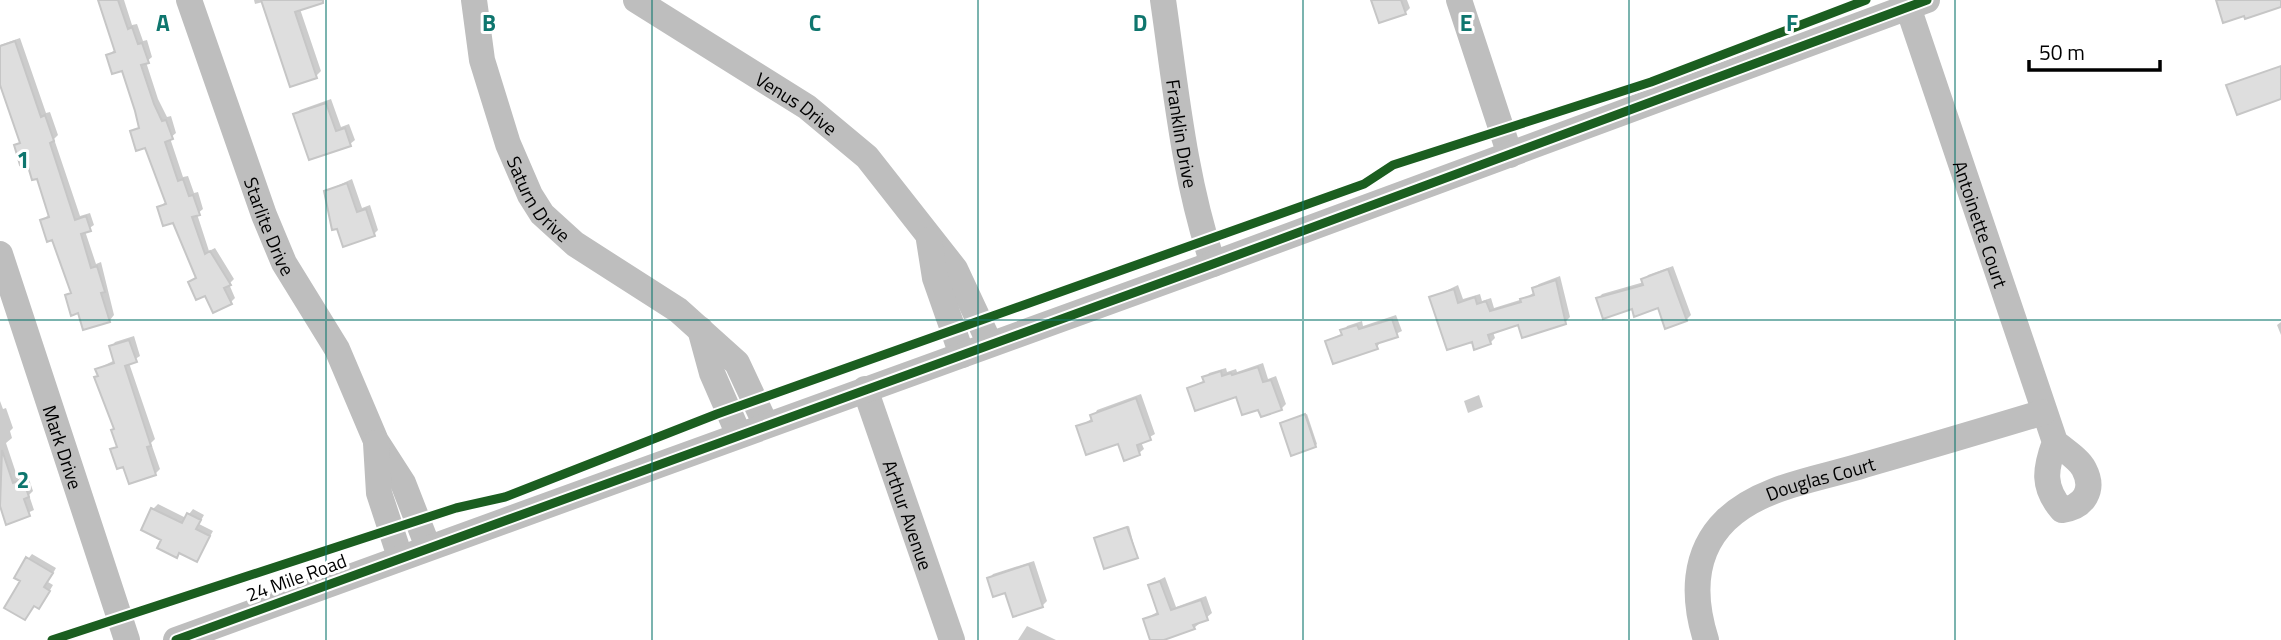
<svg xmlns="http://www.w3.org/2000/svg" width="2281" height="640" font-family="'Titillium Web',sans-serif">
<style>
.shadow{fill:#0003}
.building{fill:#dedede;stroke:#c6c6c6;stroke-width:2}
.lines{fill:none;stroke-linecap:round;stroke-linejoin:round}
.minor{stroke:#bebebe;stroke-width:26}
.cycleway-casing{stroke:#fff;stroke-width:13}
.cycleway{stroke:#1b5e20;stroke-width:9}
.grid{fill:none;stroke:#0f766e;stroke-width:2;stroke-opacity:0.55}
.labels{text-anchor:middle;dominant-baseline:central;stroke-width:6;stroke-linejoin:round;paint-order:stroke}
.street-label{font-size:19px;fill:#000;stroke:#fff}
.grid-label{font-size:23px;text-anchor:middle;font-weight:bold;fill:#0f766e;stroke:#fff;stroke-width:6;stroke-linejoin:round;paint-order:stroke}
</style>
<rect width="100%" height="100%" fill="#fff"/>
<!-- shadow -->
<path class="shadow" d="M 99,0 L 124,0 L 132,25 L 137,24 L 143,41 L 147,40 L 152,57 L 146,62 L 158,99 L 167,117 L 171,116 L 176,133 L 170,138 L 183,177 L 188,176 L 194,193 L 198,192 L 203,209 L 197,214 L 209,251 L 215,248 L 234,279 L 229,284 L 235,298 L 231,302 L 206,294 L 190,282 L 197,276 L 173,221 L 159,207 L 167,201 L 146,145 L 132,132 L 140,126 L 123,69 L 108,55 L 116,49 Z
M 254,0 L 304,0 L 300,9 L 321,71 L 316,76 L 263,2 L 255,4 Z
M 1373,0 L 1407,0 L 1410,8 L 1405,13 Z
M 20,38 L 46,113 L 50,112 L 58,135 L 54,139 L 80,216 L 90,213 L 94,225 L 85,231 L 96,264 L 101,262 L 114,315 L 110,320 L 84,328 L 79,311 L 67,296 L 72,291 L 53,238 L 42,220 L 50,214 L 38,177 L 16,146 L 21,140 L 0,86 L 0,45 Z
M 331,99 L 341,127 L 349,124 L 355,140 L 350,144 L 295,115 L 300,110 Z
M 352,179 L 362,208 L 370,205 L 378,230 L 374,234 L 326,191 Z
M 1673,266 L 1691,315 L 1686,320 L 1659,306 L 1633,307 L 1598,299 L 1602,294 L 1644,282 L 1648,275 Z
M 1560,276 L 1570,317 L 1565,322 L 1519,323 L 1493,332 L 1495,338 L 1490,343 L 1473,340 L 1431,298 L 1458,285 L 1463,299 L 1480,294 L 1482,301 L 1491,298 L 1494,308 L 1523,299 L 1535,292 L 1534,288 L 1539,284 Z
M 1396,315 L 1402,331 L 1381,341 L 1377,347 L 1327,341 L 1343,333 L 1347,326 L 1362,321 L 1363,326 Z
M 2281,322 L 2281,335 L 2277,325 Z
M 134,336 L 140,356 L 129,363 L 155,439 L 151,443 L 160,469 L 155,474 L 124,465 L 112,450 L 118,444 L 116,428 L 97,369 L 115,360 L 111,347 L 115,342 Z
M 1263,363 L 1268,379 L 1276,376 L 1286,404 L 1281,409 L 1259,407 L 1237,395 L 1189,388 L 1205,380 L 1209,373 L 1226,368 L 1227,372 L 1236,369 L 1237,372 Z
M 1141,394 L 1155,434 L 1141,442 L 1144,449 L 1139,453 L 1078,427 L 1093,418 L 1097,410 Z
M 1479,395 L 1483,407 L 1468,413 L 1464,401 Z
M 0,401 L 3,409 L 6,408 L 13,428 L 10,431 L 12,438 L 6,443 L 18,479 L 28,476 L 33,491 L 29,495 L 34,510 L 8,522 L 0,498 Z
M 1307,414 L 1317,444 L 1315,446 L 1282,423 Z
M 158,504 L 186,518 L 193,509 L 204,515 L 199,524 L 213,531 L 197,560 L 180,552 L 177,556 L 163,539 L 153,509 Z
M 1129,526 L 1137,557 L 1096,538 L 1098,536 Z
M 32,554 L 56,568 L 48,582 L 53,585 L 43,602 L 39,607 L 35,604 L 25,618 L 22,581 L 28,559 Z
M 1034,561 L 1047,601 L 1042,606 L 1006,591 L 989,579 L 993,574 Z
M 1165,577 L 1176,607 L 1206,596 L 1212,613 L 1194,628 L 1152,640 L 1145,619 L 1159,611 L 1150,585 Z
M 1027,626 L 1056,640 L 1018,640 Z"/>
<!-- building -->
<path class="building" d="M 98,0 L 118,0 L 128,29 L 132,27 L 138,44 L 142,43 L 149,63 L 141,65 L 154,104 L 162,121 L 166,120 L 173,139 L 165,142 L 178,181 L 183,179 L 189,196 L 193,195 L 200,215 L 192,217 L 205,254 L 210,251 L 231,285 L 224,288 L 232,304 L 213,313 L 205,296 L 196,300 L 188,282 L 196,278 L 173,223 L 163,226 L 157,207 L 166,204 L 145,148 L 136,151 L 130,131 L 139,128 L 135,111 L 122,71 L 112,74 L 106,55 L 115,52 Z
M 261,0 L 323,0 L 323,3 L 295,12 L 317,78 L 290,87 Z
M 1371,0 L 1401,0 L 1406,14 L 1379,23 Z
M 2216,0 L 2281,0 L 2281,7 L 2245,19 L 2244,16 L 2223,23 Z
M 15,41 L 41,117 L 45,115 L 54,141 L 50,143 L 75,220 L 86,216 L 91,231 L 81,234 L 91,268 L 97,266 L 105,292 L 101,293 L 110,322 L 83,330 L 78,313 L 71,316 L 65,295 L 71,293 L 52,240 L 47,242 L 40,220 L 49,217 L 37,179 L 32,180 L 27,163 L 20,165 L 14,145 L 20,143 L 0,85 L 0,46 Z
M 2281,66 L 2281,99 L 2237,115 L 2226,85 Z
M 326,103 L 336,131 L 345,128 L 351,146 L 309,160 L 293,114 Z
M 347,183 L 357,212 L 366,209 L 375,236 L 343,247 L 337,229 L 332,230 L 324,191 Z
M 1668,269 L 1687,321 L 1665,329 L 1658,308 L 1634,317 L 1632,309 L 1603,319 L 1596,298 L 1643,285 L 1641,279 Z
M 1556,280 L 1566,324 L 1522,338 L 1518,325 L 1488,335 L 1491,344 L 1474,350 L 1472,342 L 1447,350 L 1429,297 L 1454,289 L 1458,303 L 1475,297 L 1477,304 L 1486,301 L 1490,311 L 1521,302 L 1520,299 L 1534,295 L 1532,288 Z
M 1392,319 L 1398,337 L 1376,344 L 1378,349 L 1333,364 L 1325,341 L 1342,335 L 1340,330 L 1357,325 L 1359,329 Z
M 129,340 L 137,362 L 125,366 L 151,446 L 147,447 L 156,475 L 129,484 L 123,467 L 117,469 L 110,449 L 117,447 L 111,430 L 114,429 L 94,377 L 98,376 L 95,369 L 114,363 L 109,346 Z
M 1258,367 L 1263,382 L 1271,380 L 1282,410 L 1261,417 L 1258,410 L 1242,415 L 1236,397 L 1195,411 L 1187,388 L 1204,382 L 1202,377 L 1221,371 L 1222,376 L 1231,373 L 1232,375 Z
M 1136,398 L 1151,440 L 1137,445 L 1140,455 L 1124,461 L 1118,444 L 1086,455 L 1076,426 L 1092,421 L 1090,415 Z
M 1305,414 L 1316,447 L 1291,456 L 1280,423 Z
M 2,450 L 13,483 L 23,479 L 29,497 L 24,499 L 30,516 L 6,525 L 0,506 Z
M 151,508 L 182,523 L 187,513 L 201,520 L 196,529 L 210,536 L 197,562 L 179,553 L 177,558 L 157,548 L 161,540 L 141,530 Z
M 1127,527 L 1138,558 L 1104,569 L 1094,538 Z
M 26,557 L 53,573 L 44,587 L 50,591 L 39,609 L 34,606 L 25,620 L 4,608 L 20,581 L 14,578 Z
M 1029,564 L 1043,607 L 1013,617 L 1005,593 L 993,597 L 987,578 Z
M 1160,581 L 1171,610 L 1201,600 L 1208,620 L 1193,625 L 1195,629 L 1164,640 L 1150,640 L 1143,619 L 1158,614 L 1148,585 Z"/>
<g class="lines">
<!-- minor -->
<g class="minor">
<path id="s1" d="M 189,0 L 264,215 L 284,263 L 337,349 L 376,441 L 403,483 L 428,547"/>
<path id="s2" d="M 474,0 L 482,60 L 508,144 L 530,195 L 542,214 L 575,244 L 678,310 L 737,363 L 766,425"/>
<path id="s3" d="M 636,0 L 807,107 L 867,157 L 955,269 L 990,344"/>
<path id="s4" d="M 1163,0 C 1176,90 1184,178 1213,264"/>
<path d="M 1459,0 L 1510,155"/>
<path id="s5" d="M 1908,7 L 2055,442 C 2064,450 2079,459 2084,469 C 2095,490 2084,507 2062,510 C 2042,487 2045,469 2055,442"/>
<path d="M 929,240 L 935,278 L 962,355"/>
<path id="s6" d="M 0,254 L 127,640"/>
<path d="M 700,329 L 712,373 L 739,435"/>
<path id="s7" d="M 865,389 L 952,640"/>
<path d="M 376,443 L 379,493 L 400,557"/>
<path d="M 176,640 L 1213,264 L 1927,0"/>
<path id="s8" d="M 1706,640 C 1693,599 1692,553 1726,520 C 1761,486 1819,479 1864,465 C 1924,448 1984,430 2044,412"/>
</g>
<!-- cycleway casing -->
<g class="cycleway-casing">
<path id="cycleway" d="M 52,640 L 456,508 L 505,497 L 717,414 L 1364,184 L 1393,165 L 1651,82 L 1866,0
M 176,640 L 1213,264 L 1927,0"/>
</g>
<!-- cycleway -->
<use href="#cycleway" class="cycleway"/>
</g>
<!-- grid -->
<path class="grid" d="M 326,0 L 326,640M 652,0 L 652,640M 978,0 L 978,640M 1303,0 L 1303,640M 1629,0 L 1629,640M 1955,0 L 1955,640M 0,320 L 2281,320"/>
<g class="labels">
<!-- street labels -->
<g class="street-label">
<text stroke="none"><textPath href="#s3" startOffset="191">Venus Drive</textPath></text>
<text stroke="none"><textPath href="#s4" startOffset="135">Franklin Drive</textPath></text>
<text stroke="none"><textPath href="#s2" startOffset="212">Saturn Drive</textPath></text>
<text stroke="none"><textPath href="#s5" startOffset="229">Antoinette Court</textPath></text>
<text stroke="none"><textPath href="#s1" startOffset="240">Starlite Drive</textPath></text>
<text stroke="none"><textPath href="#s6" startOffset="203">Mark Drive</textPath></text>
<text stroke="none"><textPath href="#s8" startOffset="233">Douglas Court</textPath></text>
<text stroke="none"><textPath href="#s7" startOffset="133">Arthur Avenue</textPath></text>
<text transform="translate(296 577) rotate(-20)">24 Mile Road</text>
</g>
</g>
<g class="grid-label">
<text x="163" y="31">A</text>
<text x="489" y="31">B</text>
<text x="815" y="31">C</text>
<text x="1140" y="31">D</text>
<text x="1466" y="31">E</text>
<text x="1792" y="31">F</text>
<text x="23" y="168">1</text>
<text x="23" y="488">2</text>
</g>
<!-- scale -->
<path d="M2029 60v10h131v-10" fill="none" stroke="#000000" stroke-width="3.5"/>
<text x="2039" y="60" font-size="21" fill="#000000" stroke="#ffffff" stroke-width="5" paint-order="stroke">50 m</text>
</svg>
